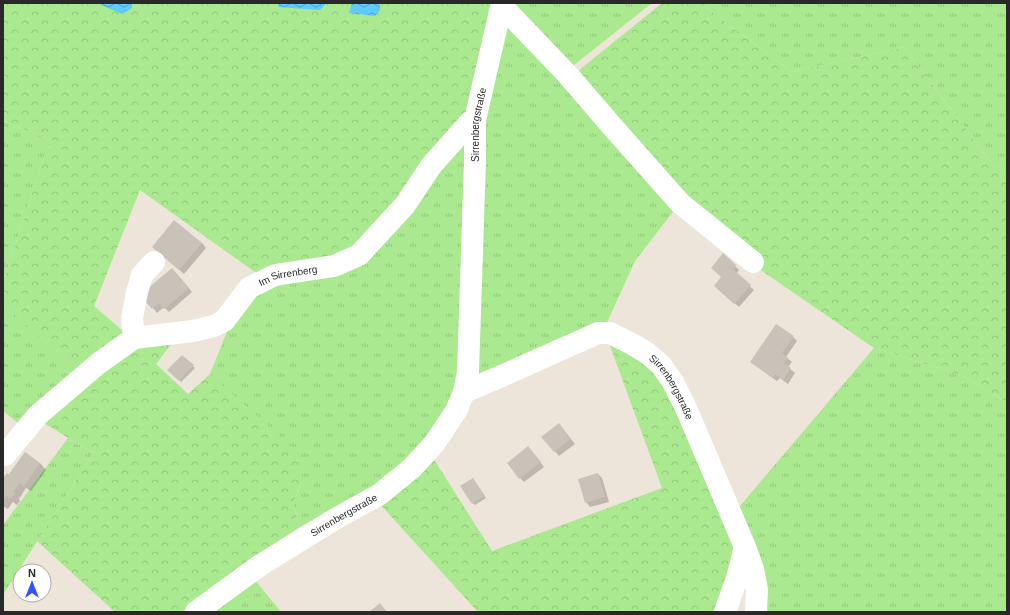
<svg xmlns="http://www.w3.org/2000/svg" width="1010" height="615" font-family="Helvetica,sans-serif">
<style>
.grass{fill:url(#grass-tufts)}
.forest{fill:url(#forest-crowns)}
.water{fill:url(#water-waves)}
.shadow{fill:#0003}
.building{fill:#c8c2b9}
.lines{fill:none;stroke-linecap:round;stroke-linejoin:round}
.minor{stroke:#fff;stroke-width:22}
.labels{text-anchor:middle;dominant-baseline:central;stroke-width:3.5;stroke-linejoin:round;paint-order:stroke}
.street-label{font-size:10px;fill:#292929;stroke:#fff}
</style>
<defs>
<pattern id="grass-tufts" width="24" height="20" patternUnits="userSpaceOnUse"><rect width="24" height="20" fill="#aae98f"/><path d="M3 7l-1-3M5 7V3M7 7l1-3M15 17l-1-3M17 17v-4M19 17l1-3" fill="none" stroke="#92c87b"/></pattern>
<pattern id="forest-crowns" width="20" height="18" patternUnits="userSpaceOnUse"><rect width="20" height="18" fill="#aae98f"/><path d="M2 6a3 3 0 1 1 6 0M12 15a3 3 0 1 1 6 0" fill="none" stroke="#92c87b"/></pattern>
<pattern id="water-waves" width="16" height="10" patternUnits="userSpaceOnUse"><rect width="16" height="10" fill="#60cafa"/><path d="M0 5q4-4 8 0t8 0" fill="none" stroke="#4fa4ca"/></pattern>
</defs>
<rect width="100%" height="100%" fill="#ede5d9"/>
<!-- grass -->
<path class="grass" d="M 506,3 L 652,3 L 569,69 Z
M 700,3 L 1007,3 L 1007,175 L 993,165 L 904,47 L 792,72 Z
M 504,13 L 679,204 L 635,261 L 604,329 L 470,385 L 479,120 Z
M 3,121 L 53,141 L 45,154 L 3,282 Z
M 470,126 L 462,378 L 451,409 L 421,448 L 369,491 L 300,527 L 293,504 L 300,486 L 210,374 L 234,314 Z
M 3,304 L 81,373 L 22,426 L 3,411 Z
M 874,348 L 961,375 L 1007,402 L 1007,612 L 758,612 L 734,513 Z
M 68,438 L 93,453 L 3,595 L 3,525 Z
M 256,581 L 281,612 L 213,612 Z"/>
<!-- forest -->
<path class="forest" d="M 3,3 L 498,3 L 469,120 L 356,253 L 259,275 L 140,190 L 94,306 L 130,337 L 83,375 L 3,304 L 3,282 L 45,154 L 53,141 L 3,121 Z
M 662,3 L 700,3 L 792,72 L 904,47 L 993,165 L 1007,175 L 1007,402 L 961,375 L 874,348 L 756,267 L 680,202 L 573,75 Z
M 179,334 L 156,364 L 188,394 L 210,374 L 300,454 L 300,486 L 293,504 L 300,527 L 251,559 L 182,612 L 115,612 L 37,541 L 93,453 L 39,420 L 138,340 Z
M 606,335 L 658,367 L 742,546 L 720,612 L 478,612 L 378,502 L 433,458 L 492,551 L 662,488 Z"/>
<!-- water -->
<path class="water" d="M 97,3 L 132,3 L 132,8 L 122,14 Z
M 279,3 L 327,3 L 320,10 L 278,7 Z
M 352,3 L 380,3 L 380,10 L 375,16 L 349,13 Z"/>
<!-- shadow -->
<path class="shadow" d="M 202,243 L 206,248 L 184,274 L 153,247 Z
M 735,266 L 739,270 L 736,274 L 754,290 L 739,307 L 715,286 Z
M 177,274 L 192,292 L 169,312 L 164,307 L 157,313 L 153,308 Z
M 793,337 L 797,341 L 786,357 L 792,362 L 788,367 L 795,373 L 788,384 L 780,378 L 777,381 L 756,366 L 751,362 Z
M 182,356 L 195,368 L 181,382 L 169,370 Z
M 563,429 L 575,444 L 559,456 L 543,437 Z
M 532,452 L 544,467 L 524,482 L 520,478 Z
M 40,463 L 46,470 L 31,491 L 26,488 L 19,499 L 20,501 L 17,505 L 13,502 L 8,509 L 3,506 L 3,480 L 9,475 Z
M 598,474 L 602,478 L 609,502 L 590,507 L 586,502 Z
M 473,479 L 486,498 L 475,505 L 473,503 Z"/>
<!-- building -->
<path class="building" d="M 174,220 L 202,243 L 179,270 L 152,247 Z
M 723,253 L 736,265 L 733,269 L 751,285 L 734,304 L 714,286 L 721,277 L 711,268 Z
M 172,268 L 189,288 L 164,309 L 159,303 L 152,309 L 140,295 Z
M 776,324 L 794,336 L 782,353 L 788,358 L 784,363 L 791,368 L 783,380 L 775,374 L 773,378 L 750,362 Z
M 182,355 L 194,365 L 179,381 L 167,370 Z
M 559,423 L 571,439 L 554,452 L 541,437 Z
M 528,446 L 541,462 L 519,479 L 507,463 Z
M 25,452 L 40,463 L 24,486 L 20,483 L 13,492 L 15,494 L 11,499 L 6,496 L 3,501 L 3,478 L 7,473 L 9,474 Z
M 598,473 L 605,497 L 585,503 L 578,479 Z
M 473,478 L 485,496 L 472,504 L 460,486 Z
M 380,603 L 387,612 L 369,612 Z"/>
<g class="lines">
<!-- minor -->
<g class="minor">
<path d="M 502,6 L 568,75 L 610,124 L 680,203 L 753,262"/>
<path d="M 134,338 L 132,318 L 137,292 L 142,275 L 154,262"/>
<path id="s1" d="M 464,392 L 497,378 L 598,333 L 610,333 L 632,344 L 647,353 L 661,365 L 673,382 L 686,408 L 745,547 L 753,569 L 757,590 L 756,612"/>
<path id="s2" d="M 5,455 L 38,415 L 99,363 L 134,338 L 193,331 L 214,326 L 224,321 L 249,288 L 275,275 L 334,266 L 359,255 L 405,205 L 431,166 L 470,122 L 475,120"/>
<path id="s3" d="M 196,612 L 259,566 L 335,519 L 380,494 L 412,468 L 434,444 L 456,411 L 464,392 L 468,372 L 475,161 L 475,120 L 502,3"/>
<path d="M 725,612 L 737,578 L 745,547"/>
</g>
</g>
<g class="labels">
<!-- street labels -->
<g class="street-label">
<text stroke="none"><textPath href="#s3" startOffset="621">Sirrenbergstraße</textPath></text>
<text stroke="none"><textPath href="#s2" startOffset="350">Im Sirrenberg</textPath></text>
<text stroke="none"><textPath href="#s1" startOffset="243">Sirrenbergstraße</textPath></text>
<text stroke="none"><textPath href="#s3" startOffset="177">Sirrenbergstraße</textPath></text>
</g>
</g>
<!-- border -->
<rect width="1010" height="615" fill="none" stroke="#292929" stroke-width="8"/>
<!-- north arrow -->
<g transform="translate(32 583)"><circle r="19" fill="#ffffff" stroke="#a9a9a9"/>
<path d="M0-3L7 15L0 10L-7 15Z" fill="#3450ff"/>
<text y="-6" font-size="11" font-weight="bold" text-anchor="middle" fill="#292929">N</text>
</g>
</svg>
